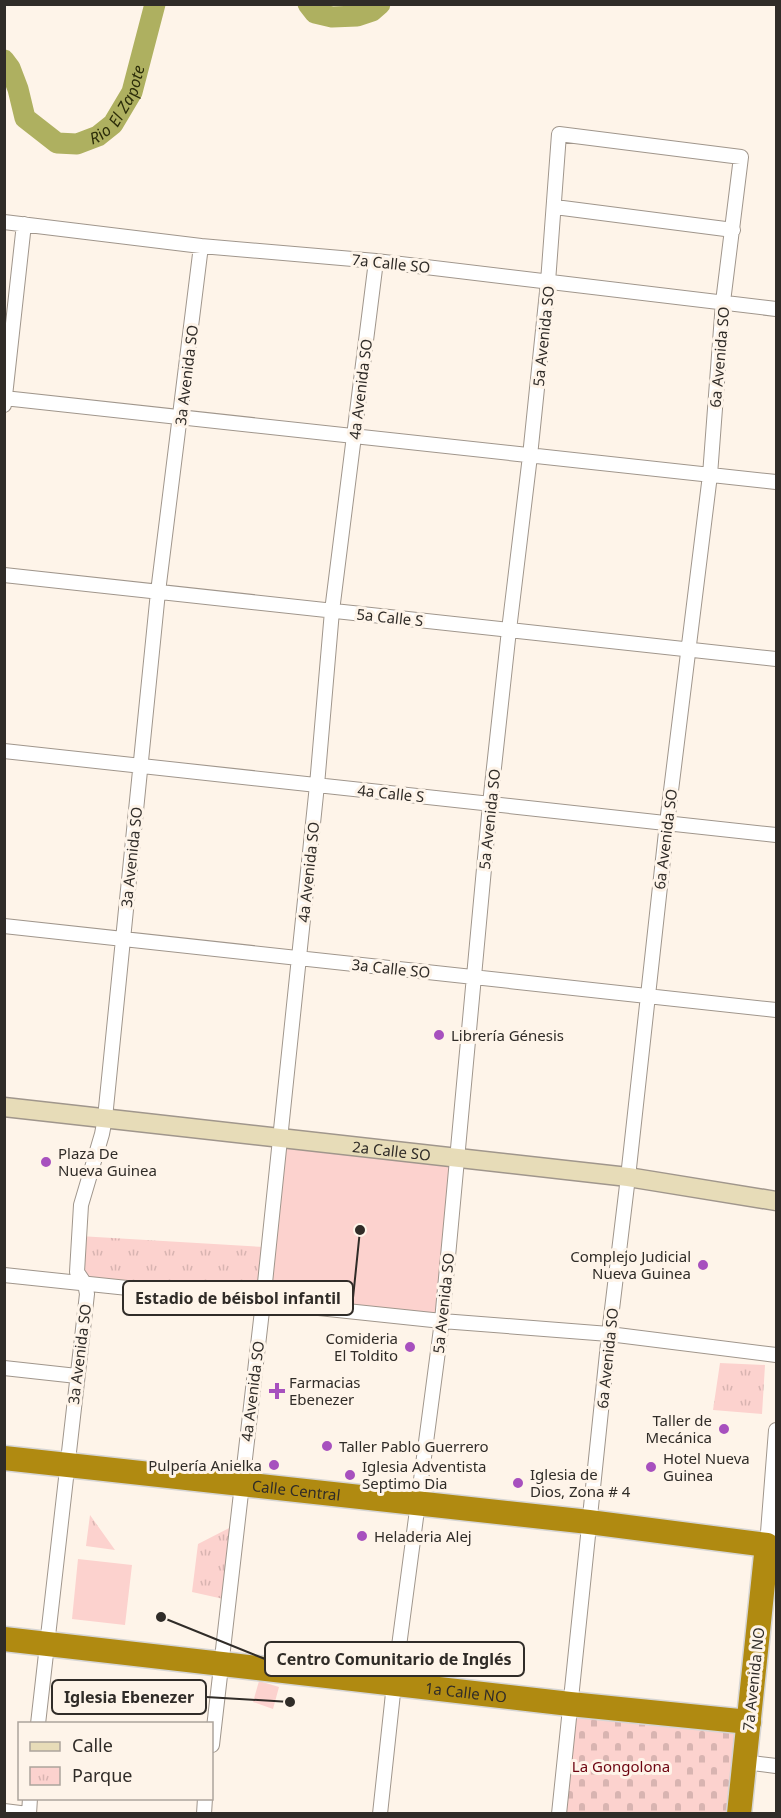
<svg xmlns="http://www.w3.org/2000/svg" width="781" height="1818" font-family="'Noto Sans',sans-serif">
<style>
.grass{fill:#fcd2ce}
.cemetery{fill:url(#cemetery-stones)}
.park{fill:url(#park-tufts)}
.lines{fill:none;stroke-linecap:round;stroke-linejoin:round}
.river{stroke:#aeb060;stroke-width:21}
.street-casing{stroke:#a0968c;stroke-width:16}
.secondary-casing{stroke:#a0968c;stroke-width:21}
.highway-casing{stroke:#d6d5d4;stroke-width:27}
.street{stroke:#fff;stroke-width:14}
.secondary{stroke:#e7dcb8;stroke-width:18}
.highway{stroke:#b08a11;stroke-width:24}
.poi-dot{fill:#a750be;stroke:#fef4e9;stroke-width:2}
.labels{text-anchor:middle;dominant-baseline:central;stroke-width:6;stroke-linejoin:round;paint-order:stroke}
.street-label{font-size:15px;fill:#302c28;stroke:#fef4e9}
.poi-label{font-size:15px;fill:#302c28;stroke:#fef4e9;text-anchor:start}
.park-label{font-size:15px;fill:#6d0411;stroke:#fef4e9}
.water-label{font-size:16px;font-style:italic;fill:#2d2e0a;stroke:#fef4e9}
.leader{fill:none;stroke:#302c28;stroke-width:2}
.callout-dot{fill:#302c28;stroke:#fef4e9;stroke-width:2}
.callout{fill:#fef4e9;stroke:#302c28;stroke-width:2}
.callout-label{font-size:16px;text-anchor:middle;font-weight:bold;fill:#302c28}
</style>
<defs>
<pattern id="cemetery-stones" width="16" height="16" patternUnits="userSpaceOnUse" patternTransform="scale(1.5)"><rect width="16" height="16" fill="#fcd2ce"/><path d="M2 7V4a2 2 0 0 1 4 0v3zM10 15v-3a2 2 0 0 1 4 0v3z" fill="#d8b4b1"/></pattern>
<pattern id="park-tufts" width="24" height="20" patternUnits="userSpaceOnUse" patternTransform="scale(1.5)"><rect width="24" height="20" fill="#fcd2ce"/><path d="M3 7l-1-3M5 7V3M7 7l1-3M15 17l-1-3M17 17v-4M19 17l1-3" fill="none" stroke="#d8b4b1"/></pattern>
</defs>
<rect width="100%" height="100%" fill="#fef4e9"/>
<!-- grass -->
<path class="grass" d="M 285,1144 L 452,1163 L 436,1316 L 269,1298 Z
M 78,1559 L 132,1565 L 125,1625 L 72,1619 Z
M 259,1681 L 279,1687 L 273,1709 L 253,1702 Z"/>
<!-- cemetery -->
<path class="cemetery" d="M 577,1713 L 736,1733 L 729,1813 L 564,1814 L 570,1733 Z"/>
<!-- park -->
<path class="park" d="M 79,1236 L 264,1247 L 258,1298 L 92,1281 L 83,1274 Z
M 720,1363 L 765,1365 L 762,1414 L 713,1410 Z
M 90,1515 L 115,1550 L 86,1546 Z
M 237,1524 L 228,1600 L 192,1592 L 198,1544 Z"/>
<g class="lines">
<!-- river -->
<g class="river">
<path d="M 308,4 L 315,13 L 332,17 L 357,16 L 372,11 L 380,4"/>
<path id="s1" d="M 4,60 L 10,68 L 18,89 L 25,118 L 57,143 L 77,144 L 98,136 L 113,124 L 132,92 L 155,4"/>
</g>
<!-- street casing -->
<g class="street-casing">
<path id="street" d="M 555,207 L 733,230
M 4,222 L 201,246 L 376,261 L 776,309
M 4,398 L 776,482
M 4,405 L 24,224
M 4,575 L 776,659
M 4,751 L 776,835
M 4,926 L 776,1010
M 4,1275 L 442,1321 L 609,1334 L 776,1355
M 4,1368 L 77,1376
M 767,1545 L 776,1430
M 38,1724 L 87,1294 L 85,1284 L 77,1272 L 81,1205 L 102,1134 L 105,1118 L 158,592 L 201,246
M 212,1745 L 263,1302 L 317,785 L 332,611 L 376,261
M 744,1762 L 776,1766
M 4,1811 L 28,1814
M 29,1814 L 30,1798
M 204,1814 L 205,1798
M 380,1814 L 394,1684 L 442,1321 L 490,804 L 509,630 L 530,456 L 548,282 L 559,134 L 741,157 L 723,302 L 710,475 L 667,823 L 628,1177 L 609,1334 L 559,1814"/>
</g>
<!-- secondary casing -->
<g class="secondary-casing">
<g id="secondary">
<path id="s2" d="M 4,1107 L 628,1177 L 776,1201"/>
</g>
</g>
<!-- highway casing -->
<g class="highway-casing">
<g id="highway">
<path id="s3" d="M 4,1458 L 589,1522 L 767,1545 L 739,1814"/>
<path id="s4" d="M 4,1639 L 570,1704 L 749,1722"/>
</g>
</g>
<!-- street -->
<use href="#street" class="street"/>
<!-- secondary -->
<use href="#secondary" class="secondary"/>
<!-- highway -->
<use href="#highway" class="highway"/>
</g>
<!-- markers -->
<g class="poi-dot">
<circle cx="439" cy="1035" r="6"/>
<circle cx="46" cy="1162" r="6"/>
<circle cx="703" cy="1265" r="6"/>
<circle cx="410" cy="1347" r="6"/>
<path d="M274 1382h6v6h6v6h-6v6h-6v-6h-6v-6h6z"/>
<circle cx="724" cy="1429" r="6"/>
<circle cx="327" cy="1446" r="6"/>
<circle cx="274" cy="1465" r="6"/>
<circle cx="651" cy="1467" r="6"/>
<circle cx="350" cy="1475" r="6"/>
<circle cx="518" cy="1483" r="6"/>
<circle cx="362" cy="1536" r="6"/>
</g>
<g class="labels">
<!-- street labels -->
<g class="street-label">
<text transform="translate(391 263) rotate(6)">7a Calle SO</text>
<text transform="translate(543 336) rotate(-84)">5a Avenida SO</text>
<text transform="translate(719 357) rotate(-85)">6a Avenida SO</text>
<text transform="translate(186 375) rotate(-83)">3a Avenida SO</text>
<text transform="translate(360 389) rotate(-83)">4a Avenida SO</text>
<text transform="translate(390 617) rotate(6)">5a Calle S</text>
<text transform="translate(391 793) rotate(6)">4a Calle S</text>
<text transform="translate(489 819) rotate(-84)">5a Avenida SO</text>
<text transform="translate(665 839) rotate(-83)">6a Avenida SO</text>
<text transform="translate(131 857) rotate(-84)">3a Avenida SO</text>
<text transform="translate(308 872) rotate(-84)">4a Avenida SO</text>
<text transform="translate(391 968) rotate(6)">3a Calle SO</text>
<text stroke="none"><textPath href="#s2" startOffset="390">2a Calle SO</textPath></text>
<text transform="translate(443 1303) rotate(-84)">5a Avenida SO</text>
<text transform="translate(79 1354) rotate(-83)">3a Avenida SO</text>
<text transform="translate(607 1358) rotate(-84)">6a Avenida SO</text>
<text transform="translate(252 1391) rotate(-83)">4a Avenida SO</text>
<text stroke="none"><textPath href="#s3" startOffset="294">Calle Central</textPath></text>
<text transform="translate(753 1679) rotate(-84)">7a Avenida NO</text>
<text stroke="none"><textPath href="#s4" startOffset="465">1a Calle NO</textPath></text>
</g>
<!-- poi labels -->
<g class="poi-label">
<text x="451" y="1035">Librería Génesis</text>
<text x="58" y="1153">Plaza De<tspan x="58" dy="17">Nueva Guinea</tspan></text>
<text x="691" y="1256" text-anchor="end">Complejo Judicial<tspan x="691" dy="17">Nueva Guinea</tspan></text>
<text x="398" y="1338" text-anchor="end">Comideria<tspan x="398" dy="17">El Toldito</tspan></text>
<text x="289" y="1382">Farmacias<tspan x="289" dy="17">Ebenezer</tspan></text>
<text x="712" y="1420" text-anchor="end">Taller de<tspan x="712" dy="17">Mecánica</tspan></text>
<text x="339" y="1446">Taller Pablo Guerrero</text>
<text x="663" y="1458">Hotel Nueva<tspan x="663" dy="17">Guinea</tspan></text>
<text x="262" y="1465" text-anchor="end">Pulpería Anielka</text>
<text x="362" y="1466">Iglesia Adventista<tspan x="362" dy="17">Septimo Dia</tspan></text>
<text x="530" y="1474">Iglesia de<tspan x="530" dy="17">Dios, Zona # 4</tspan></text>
<text x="374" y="1536">Heladeria Alej</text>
</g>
<!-- park labels -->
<g class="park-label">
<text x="621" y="1766">La Gongolona</text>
</g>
<!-- water labels -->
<g class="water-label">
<text stroke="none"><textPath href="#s1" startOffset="183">Rio El Zapote</textPath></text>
</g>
</g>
<!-- callouts -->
<path class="leader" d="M360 1230L353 1298M161 1617L265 1659M290 1702L206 1697"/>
<g class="callout-dot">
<circle cx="360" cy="1230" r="6"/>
<circle cx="161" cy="1617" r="6"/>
<circle cx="290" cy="1702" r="6"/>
</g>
<g class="callout">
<rect x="123" y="1281" width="230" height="34" rx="6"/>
<rect x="265" y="1642" width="259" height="34" rx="6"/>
<rect x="52" y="1680" width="154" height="34" rx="6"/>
</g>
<g class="callout-label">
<text x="238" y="1304">Estadio de béisbol infantil</text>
<text x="394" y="1665">Centro Comunitario de Inglés</text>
<text x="129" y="1703">Iglesia Ebenezer</text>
</g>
<!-- border -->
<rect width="781" height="1818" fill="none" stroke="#302c28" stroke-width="12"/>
<!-- legend -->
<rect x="18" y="1722" width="195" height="78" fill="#fef4e9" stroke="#aca49c" stroke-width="1.5"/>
<rect x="30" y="1742" width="30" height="9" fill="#e7dcb8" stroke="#aca49c" stroke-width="1.5"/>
<text x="72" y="1752" font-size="18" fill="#302c28">Calle</text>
<rect x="30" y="1767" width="30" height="18" fill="url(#park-tufts)" stroke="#aca49c" stroke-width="1.5"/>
<text x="72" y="1782" font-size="18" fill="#302c28">Parque</text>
</svg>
